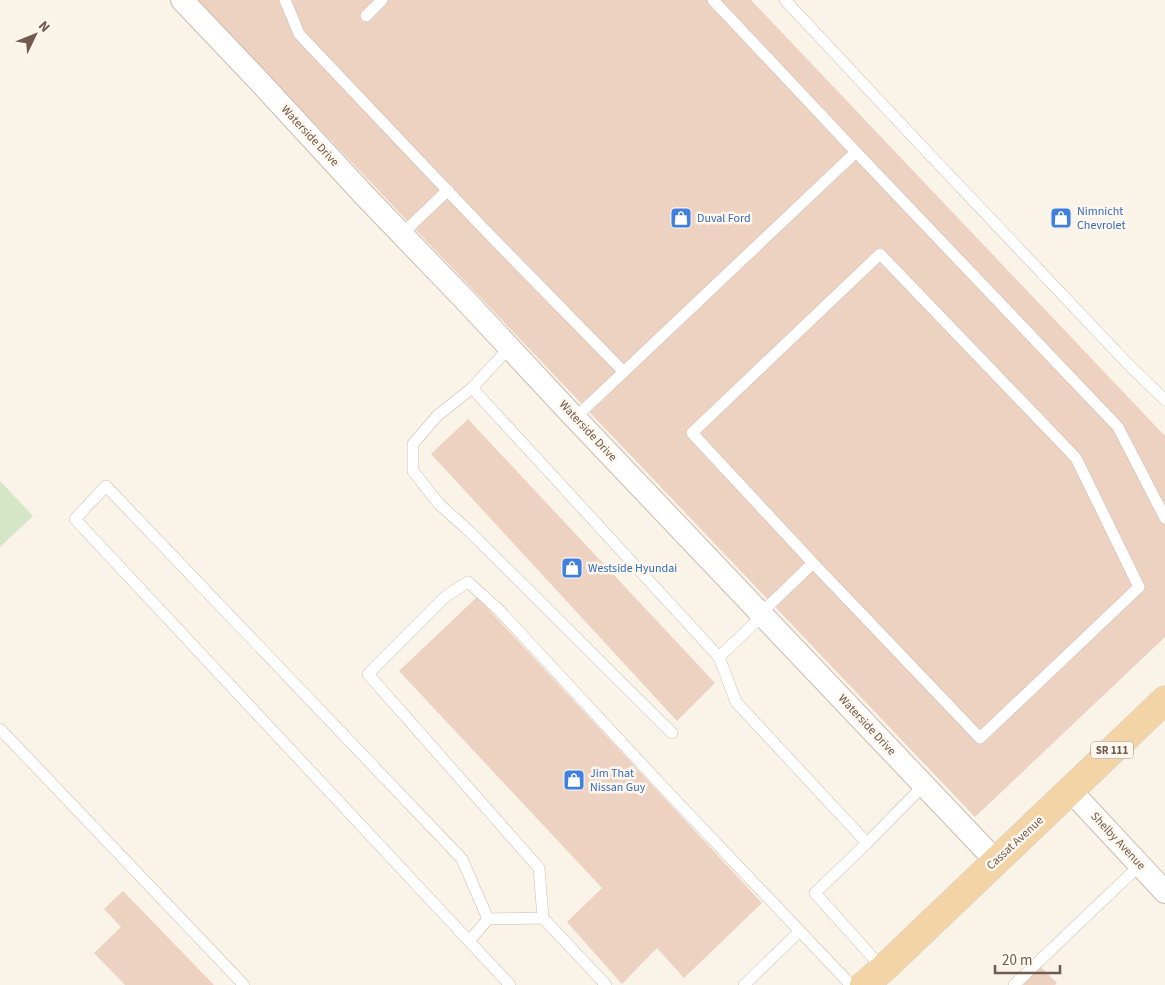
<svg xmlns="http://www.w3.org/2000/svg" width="1165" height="985" font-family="'Source Sans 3',sans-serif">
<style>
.green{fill:#d5e6c7}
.building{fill:#edd2c2}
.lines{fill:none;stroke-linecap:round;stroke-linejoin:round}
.lane-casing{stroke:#cbbbaf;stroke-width:12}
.street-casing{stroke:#cbbbaf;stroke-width:24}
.primary-casing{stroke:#d7d1cd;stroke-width:29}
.lane{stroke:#fff;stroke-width:11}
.street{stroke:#fff;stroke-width:22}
.primary{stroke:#f2d4a7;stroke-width:28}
.labels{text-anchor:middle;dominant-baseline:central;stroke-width:5;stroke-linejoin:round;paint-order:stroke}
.shield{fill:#fdf7ee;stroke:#9b897e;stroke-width:1}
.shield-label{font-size:11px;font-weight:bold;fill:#715a4e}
.street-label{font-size:12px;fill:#715a4e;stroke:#fdf7ee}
.shop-label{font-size:12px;fill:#366cbe;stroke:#fdf7ee;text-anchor:start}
</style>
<rect width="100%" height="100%" fill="#faf3e8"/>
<!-- green -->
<path class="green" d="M 0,481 L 33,516 L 0,547 Z"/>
<!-- building -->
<path class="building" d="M 197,0 L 751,0 L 1165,436 L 1165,637 L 975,817 Z
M 468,419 L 715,683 L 677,721 L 431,454 Z
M 477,597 L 762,903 L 684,978 L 657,948 L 622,984 L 567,922 L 602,888 L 399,671 Z
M 123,891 L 214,985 L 125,985 L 94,953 L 121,927 L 104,909 Z
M 1041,967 L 1057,983 L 1055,985 L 1023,985 Z"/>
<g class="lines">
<!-- lane casing -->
<g class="lane-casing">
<path id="lane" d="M 285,0 L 293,19 L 299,34 L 483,228 L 624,372
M 713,0 L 856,152
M 785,0 L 914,138 L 1127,363 L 1165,400
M 366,16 L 382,0
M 402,234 L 448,190
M 510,347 L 472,388 L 719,657 L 763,615
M 472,388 L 437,416 L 413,444 L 413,471 L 439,504 L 470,532 L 672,733
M 575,418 L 856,152 L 1118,427 L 1165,518
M 761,613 L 813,563 L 980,738 L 1139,587 L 1076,458 L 880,254 L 692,433 L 813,563
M 719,657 L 736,702 L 867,843 L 924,785
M 0,729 L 244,985
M 867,843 L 815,893 L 883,969
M 488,919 L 469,941 L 510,985
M 469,941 L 75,519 L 106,486 L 462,859 L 488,919 L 543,918
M 606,985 L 543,918 L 539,868 L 368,674 L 446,596 L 468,582 L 499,610 L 663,787 L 851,985
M 744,985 L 800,931
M 1014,985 L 1140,865"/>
</g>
<!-- street casing -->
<g class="street-casing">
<path id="street" d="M 182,0 L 259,81 L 365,196 L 466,301 L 575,418 L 996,861
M 1070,790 L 1165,892"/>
</g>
<!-- primary casing -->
<g class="primary-casing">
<path id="primary" d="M 864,985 L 883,969 L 1165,700"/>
</g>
<!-- lane -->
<use href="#lane" class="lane"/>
<!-- street -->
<use href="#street" class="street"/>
<!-- primary -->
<use href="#primary" class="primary"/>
</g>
<!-- icons -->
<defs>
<g id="shop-square" transform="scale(1.125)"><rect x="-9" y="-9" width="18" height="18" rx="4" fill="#3f7fe0" stroke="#fdf7ee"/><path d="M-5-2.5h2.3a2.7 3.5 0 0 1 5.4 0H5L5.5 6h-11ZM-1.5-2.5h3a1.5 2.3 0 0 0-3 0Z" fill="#fff"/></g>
</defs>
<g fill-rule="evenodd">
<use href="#shop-square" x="681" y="218"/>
<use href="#shop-square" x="1061" y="218"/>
<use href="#shop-square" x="572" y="568"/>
<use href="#shop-square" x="574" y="780"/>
</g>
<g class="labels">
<!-- shield labels -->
<rect class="shield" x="1091" y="741.5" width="42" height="17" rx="4"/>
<g class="shield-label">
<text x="1112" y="750">SR 111</text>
</g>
<!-- street labels -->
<g class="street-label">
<text transform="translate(310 136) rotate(47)">Waterside Drive</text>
<text transform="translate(588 431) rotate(47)">Waterside Drive</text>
<text transform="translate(867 725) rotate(47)">Waterside Drive</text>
<text transform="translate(1118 841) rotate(47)">Shelby Avenue</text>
<text transform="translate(1015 843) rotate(-43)">Cassat Avenue</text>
</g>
<!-- shop labels -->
<g class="shop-label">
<text x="1077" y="211">Nimnicht<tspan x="1077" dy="14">Chevrolet</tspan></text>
<text x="697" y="218">Duval Ford</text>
<text x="588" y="568">Westside Hyundai</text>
<text x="590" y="773">Jim That<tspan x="590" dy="14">Nissan Guy</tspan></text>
</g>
</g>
<!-- north arrow -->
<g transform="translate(35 35) rotate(47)" stroke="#fdf7ee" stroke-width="4" paint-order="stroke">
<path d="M0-4L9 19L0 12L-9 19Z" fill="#715a4e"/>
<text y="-8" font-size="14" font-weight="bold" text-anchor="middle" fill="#715a4e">N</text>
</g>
<!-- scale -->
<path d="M995 965v8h65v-8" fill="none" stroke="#715a4e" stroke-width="2.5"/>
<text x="1002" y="965" font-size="15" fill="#715a4e" stroke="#fdf7ee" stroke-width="4" paint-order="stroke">20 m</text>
</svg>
